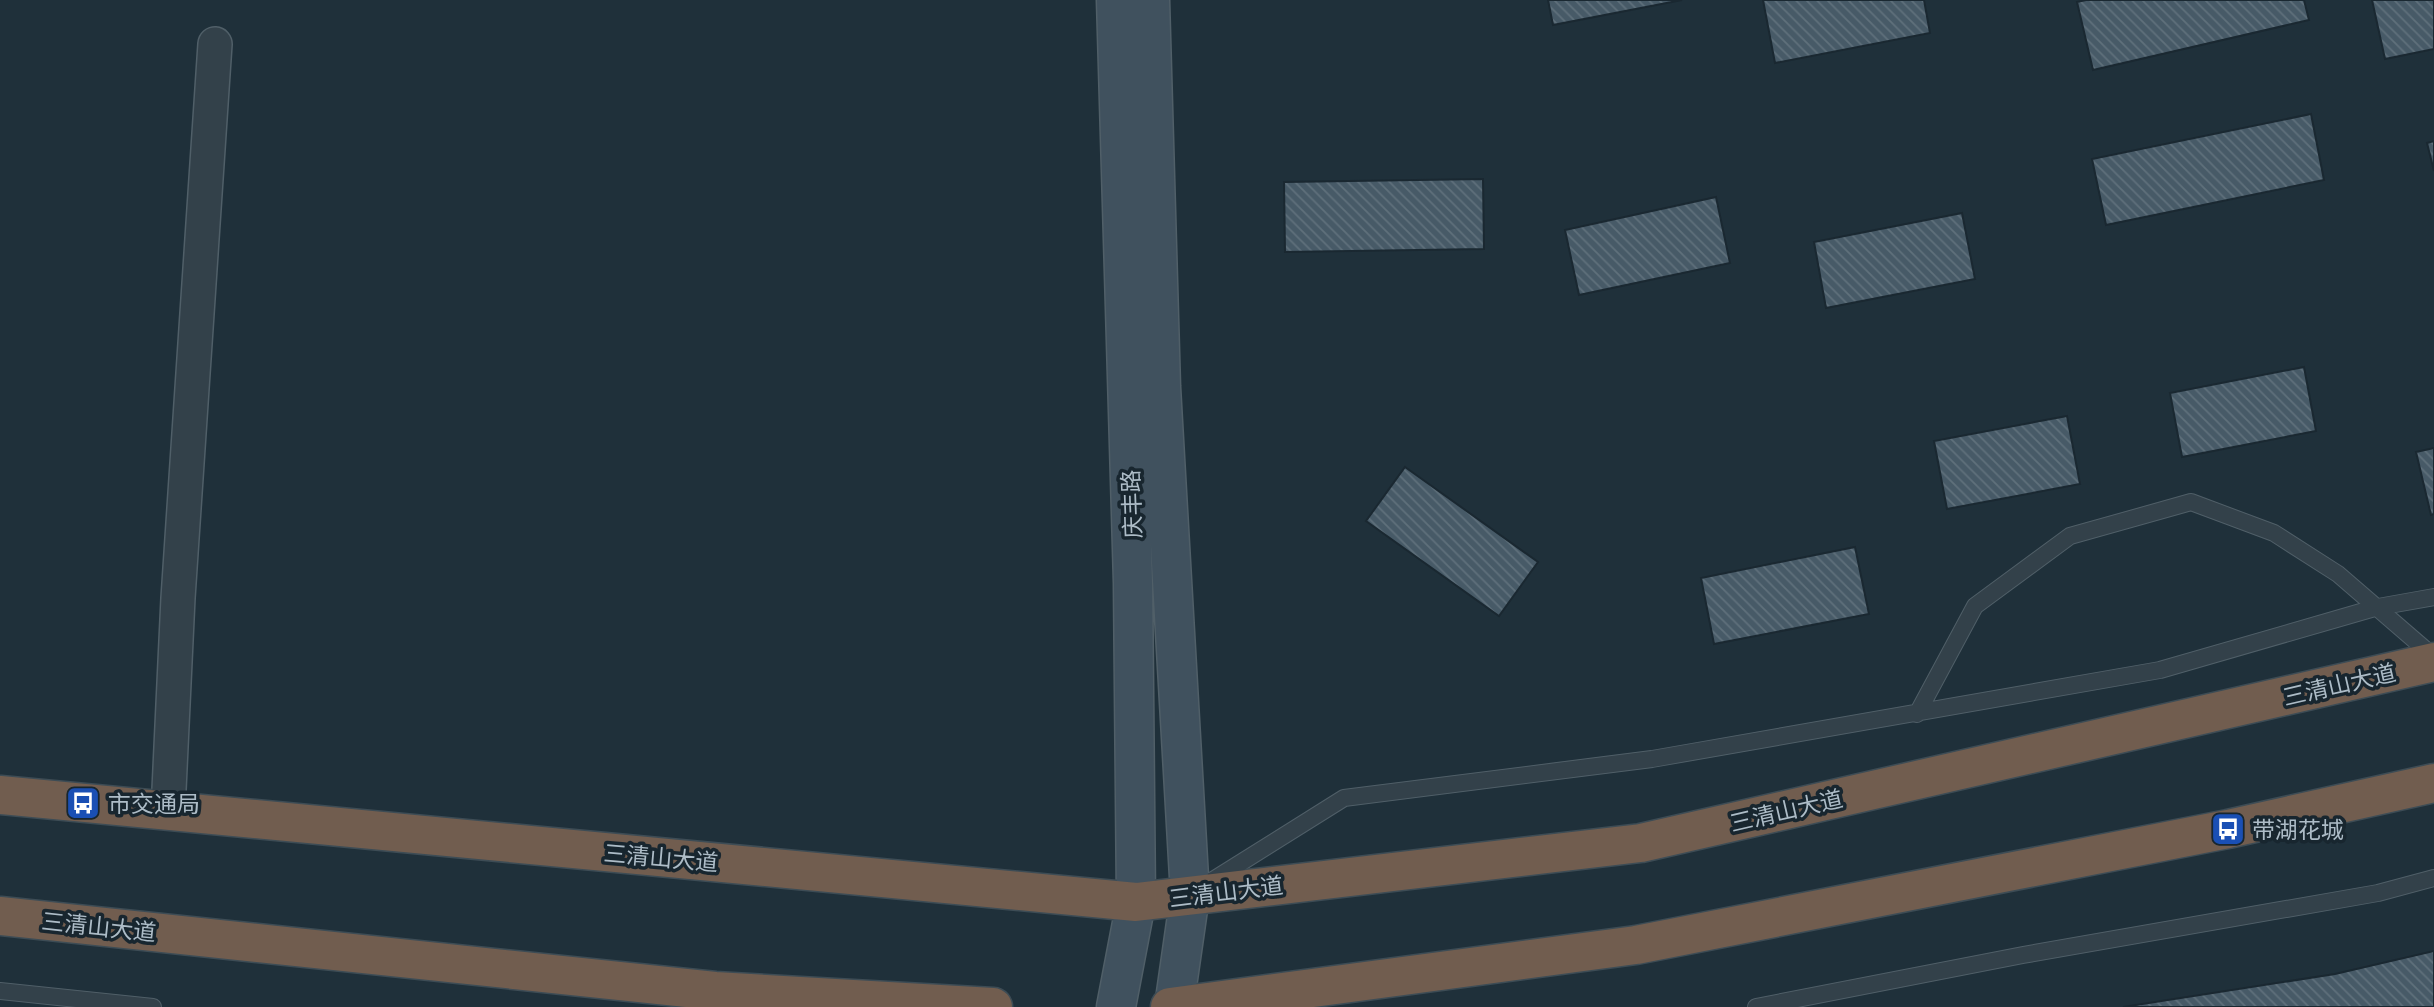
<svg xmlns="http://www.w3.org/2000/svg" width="2434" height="1007" font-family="'Exo 2','Noto Sans SC',sans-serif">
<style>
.building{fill:url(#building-back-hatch);stroke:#1a2831;stroke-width:2}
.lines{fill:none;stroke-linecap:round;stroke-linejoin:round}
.lane-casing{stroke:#505f68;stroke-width:18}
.street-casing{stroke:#505f68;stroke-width:36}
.secondary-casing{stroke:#505f68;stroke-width:41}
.highway-casing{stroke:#3d4c55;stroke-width:41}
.lane{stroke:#33414a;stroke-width:16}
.street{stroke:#33414a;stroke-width:33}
.secondary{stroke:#40515e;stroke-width:38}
.highway{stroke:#715d4f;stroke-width:38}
.labels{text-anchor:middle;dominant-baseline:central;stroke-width:7;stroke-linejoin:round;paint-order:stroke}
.street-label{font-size:23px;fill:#adbcc7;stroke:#18262f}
.poi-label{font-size:23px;fill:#adbcc7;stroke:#18262f;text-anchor:start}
</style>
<defs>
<pattern id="building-back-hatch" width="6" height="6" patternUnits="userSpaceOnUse" patternTransform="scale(1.75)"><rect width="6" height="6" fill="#475a67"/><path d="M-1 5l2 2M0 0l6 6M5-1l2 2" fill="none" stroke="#5f707b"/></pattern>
</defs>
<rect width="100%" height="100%" fill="#1f303a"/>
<!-- building -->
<path class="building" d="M 1548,0 L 1682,0 L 1553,25 Z
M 1763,0 L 1924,0 L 1930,33 L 1775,63 Z
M 2086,0 L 2304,0 L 2309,20 L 2093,70 L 2077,2 Z
M 2372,0 L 2434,0 L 2434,49 L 2385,59 Z
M 2311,114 L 2324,180 L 2106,225 L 2092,159 Z
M 2434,141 L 2434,171 L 2427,143 Z
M 1483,179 L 1484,249 L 1285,252 L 1284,182 Z
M 1716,197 L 1730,263 L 1579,295 L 1565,230 Z
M 1962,213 L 1975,279 L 1826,308 L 1814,242 Z
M 2304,367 L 2316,431 L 2182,457 L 2170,393 Z
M 2067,416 L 2080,484 L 1947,509 L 1934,441 Z
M 2434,448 L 2434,514 L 2431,515 L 2416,452 Z
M 1405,467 L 1538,562 L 1499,616 L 1366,521 Z
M 1855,547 L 1869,614 L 1714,644 L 1701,578 Z
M 2434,951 L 2434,1007 L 2123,1007 L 2335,974 Z"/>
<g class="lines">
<!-- lane casing -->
<g class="lane-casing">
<path id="lane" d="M 1917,714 L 1975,606 L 2070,536 L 2191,502 L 2274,533 L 2338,574 L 2434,657
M 1210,882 L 1344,798 L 1652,759 L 2160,670 L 2378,607 L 2434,597
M 0,991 L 153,1007
M 1756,1007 L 2023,955 L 2378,893 L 2434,878"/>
</g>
<!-- street casing -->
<g class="street-casing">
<path id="street" d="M 168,811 L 178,598 L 215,44"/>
</g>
<!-- secondary casing -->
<g class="secondary-casing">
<path id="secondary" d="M 1150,0 L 1161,387 L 1190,895 L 1174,1007
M 1116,1007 L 1136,902 L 1133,583 L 1116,0"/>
</g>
<!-- highway casing -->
<g class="highway-casing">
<path id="highway" d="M 0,795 L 1136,902 L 1641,843 L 2434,662
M 0,916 L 715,991 L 993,1007
M 1170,1007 L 1636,945 L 2228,829 L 2434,783"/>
</g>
<!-- lane -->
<use href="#lane" class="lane"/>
<!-- street -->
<use href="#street" class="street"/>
<!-- secondary -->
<use href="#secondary" class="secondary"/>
<!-- highway -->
<use href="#highway" class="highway"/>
</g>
<!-- icons -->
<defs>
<g id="bus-square" transform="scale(1.75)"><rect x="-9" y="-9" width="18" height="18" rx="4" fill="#1a4fb4" stroke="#18262f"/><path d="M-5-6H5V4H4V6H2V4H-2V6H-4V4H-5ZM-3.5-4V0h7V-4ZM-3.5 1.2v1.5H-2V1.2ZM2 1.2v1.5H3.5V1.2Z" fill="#fff"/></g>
</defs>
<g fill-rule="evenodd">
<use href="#bus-square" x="83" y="803"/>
<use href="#bus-square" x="2228" y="829"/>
</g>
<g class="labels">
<!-- street labels -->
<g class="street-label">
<text transform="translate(1131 504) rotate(-92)">庆丰路</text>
<text transform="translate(2339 684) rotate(-13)">三清山大道</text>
<text transform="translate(1786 810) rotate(-13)">三清山大道</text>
<text transform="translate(661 857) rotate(5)">三清山大道</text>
<text transform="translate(1226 891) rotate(-7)">三清山大道</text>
<text transform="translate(99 926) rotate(6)">三清山大道</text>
</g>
<!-- poi labels -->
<g class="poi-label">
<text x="108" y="803">市交通局</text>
<text x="2252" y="829">带湖花城</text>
</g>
</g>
</svg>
